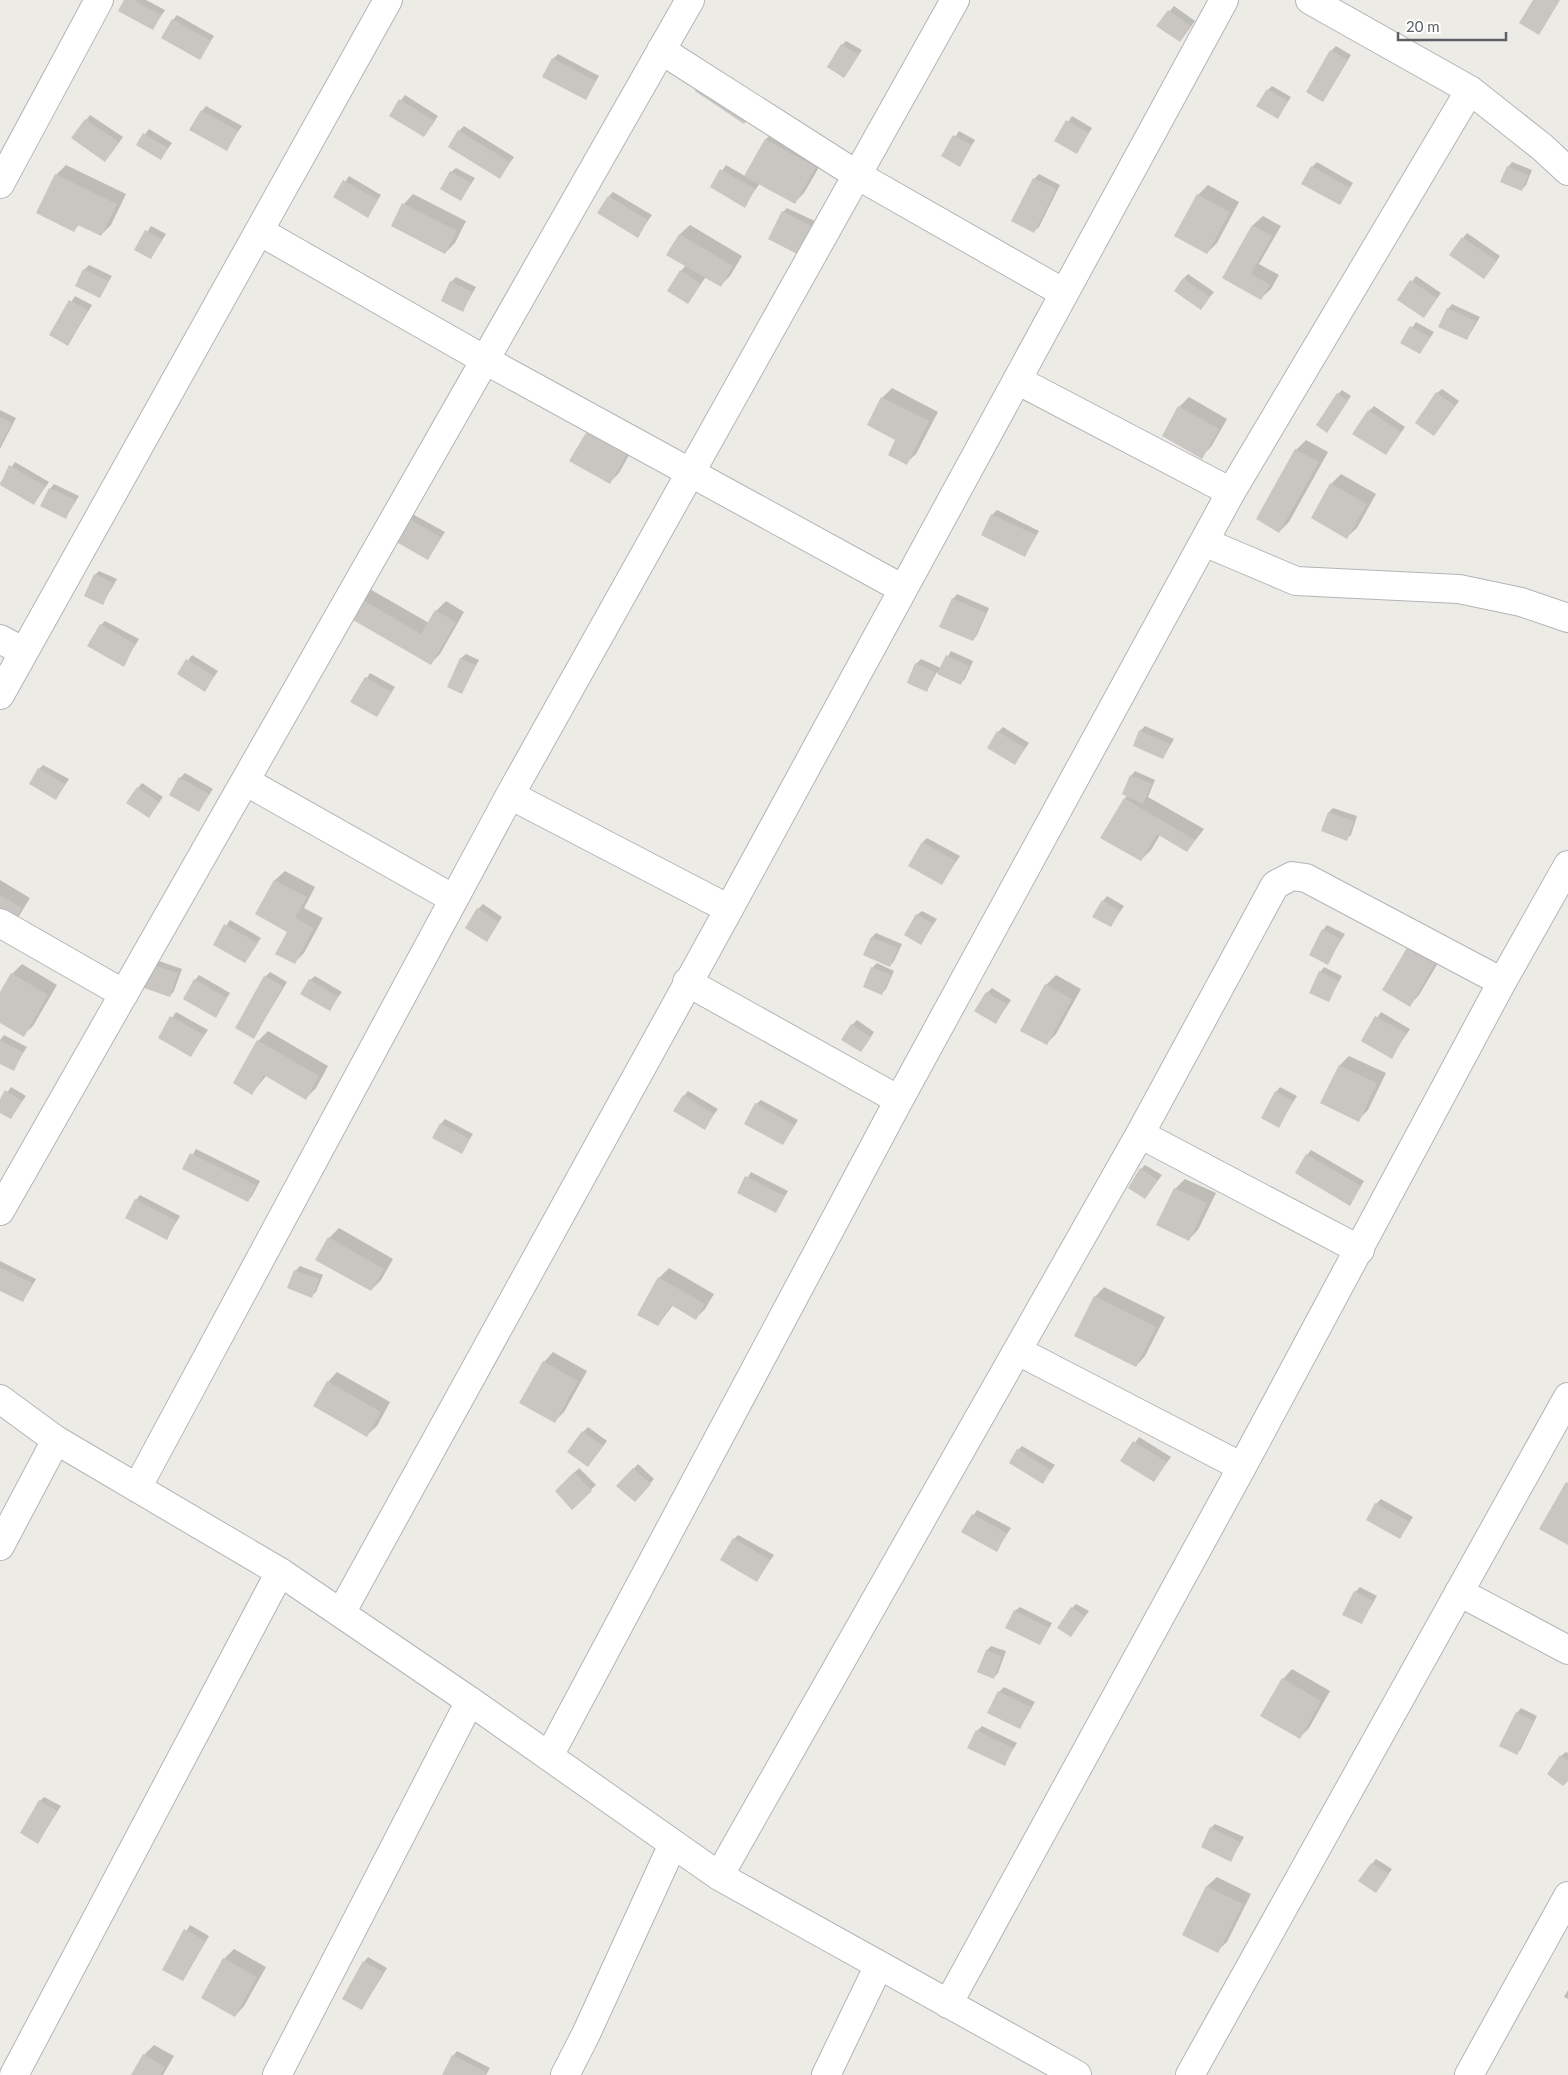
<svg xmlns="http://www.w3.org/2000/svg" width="1568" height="2075" font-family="Lato,sans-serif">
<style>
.shadow{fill:#0003}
.building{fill:#c9c6c2}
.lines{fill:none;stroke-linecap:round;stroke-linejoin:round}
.minor-casing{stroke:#b2b5b8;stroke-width:30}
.minor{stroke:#fff;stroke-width:28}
</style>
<rect width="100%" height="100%" fill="#edebe5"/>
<!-- shadow -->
<path class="shadow" d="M 125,0 L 146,0 L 165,10 L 153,28 Z
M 1174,6 L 1195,21 L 1184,36 L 1158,25 Z
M 177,15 L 214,36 L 200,58 L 173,20 Z
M 846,41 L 862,50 L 844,76 L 842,45 Z
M 1336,46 L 1351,55 L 1323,101 L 1331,51 Z
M 558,54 L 599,76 L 586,98 L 553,59 Z
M 1272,86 L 1291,97 L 1278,117 L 1268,90 Z
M 405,95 L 438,116 L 424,136 L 390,115 Z
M 206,106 L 242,126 L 226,149 L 202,111 Z
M 90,115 L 123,137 L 110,155 L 73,137 Z
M 1072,116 L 1092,128 L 1076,153 L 1056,141 Z
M 464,126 L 514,157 L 500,177 L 459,131 Z
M 149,129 L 172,143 L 161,158 L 138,144 Z
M 776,130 L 825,157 L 804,193 L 795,202 L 760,183 L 744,206 L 711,187 L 726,165 L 745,176 L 766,139 Z
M 959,131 L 975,140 L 959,165 L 943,156 Z
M 1317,162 L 1353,183 L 1340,204 L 1312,167 Z
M 1512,162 L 1532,170 L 1526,185 L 1521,190 L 1508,167 Z
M 66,165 L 126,194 L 111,225 L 101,235 L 80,224 L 74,230 L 56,175 Z
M 456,168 L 475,178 L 461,199 L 451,172 Z
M 1039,174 L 1060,185 L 1039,227 L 1034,231 L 1034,179 Z
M 349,176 L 381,195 L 367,216 L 335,197 Z
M 1208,185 L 1239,202 L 1217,243 L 1207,253 L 1198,195 Z
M 613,192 L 652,215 L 637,236 L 609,196 Z
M 413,194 L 466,221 L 455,243 L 445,253 L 392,226 L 404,204 Z
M 787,208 L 817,222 L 799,253 L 783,212 Z
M 1263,216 L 1281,226 L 1259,264 L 1279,275 L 1271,289 L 1261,298 L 1224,277 L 1253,225 Z
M 690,225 L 742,256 L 730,276 L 720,286 L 706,277 L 688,302 L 681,271 L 686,265 L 668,255 L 680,234 Z
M 151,226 L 166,234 L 151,258 L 136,250 Z
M 1467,233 L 1500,256 L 1484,278 L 1463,238 Z
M 89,265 L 112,276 L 100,296 L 84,270 Z
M 1188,274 L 1214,292 L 1201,308 L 1184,278 Z
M 1416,276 L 1441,293 L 1424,317 L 1399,300 Z
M 456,277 L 476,287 L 463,310 L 451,282 Z
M 75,296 L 92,305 L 68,345 L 51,335 Z
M 1452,304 L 1480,317 L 1467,339 L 1448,309 Z
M 1416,322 L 1434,332 L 1420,353 L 1402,343 Z
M 892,388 L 938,412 L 916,454 L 906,463 L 882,398 Z
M 1442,389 L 1459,401 L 1438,430 L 1437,393 Z
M 1342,390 L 1351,396 L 1327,431 L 1338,394 Z
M 1189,397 L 1227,419 L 1211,447 L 1201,457 L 1164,435 L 1179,407 Z
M 1374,406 L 1405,427 L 1386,454 L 1369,411 Z
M 0,410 L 16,418 L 0,449 Z
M 638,439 L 619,473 L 610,482 L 571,461 Z
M 1306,440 L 1328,452 L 1289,522 L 1279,532 L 1296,450 Z
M 15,462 L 49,482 L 34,503 L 0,483 Z
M 1341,474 L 1376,494 L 1357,528 L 1347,537 L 1331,484 Z
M 54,484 L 79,496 L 66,517 L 50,489 Z
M 997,510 L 1039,531 L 1025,555 L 992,515 Z
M 409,512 L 445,532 L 428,559 L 393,538 Z
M 99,571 L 117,579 L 103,603 L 95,575 Z
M 368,588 L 429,623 L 436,611 L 446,601 L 464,612 L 440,654 L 431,663 L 348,616 Z
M 957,594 L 989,608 L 977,635 L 973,640 L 953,599 Z
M 105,621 L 139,639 L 123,665 L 101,625 Z
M 951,651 L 973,661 L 965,679 L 961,683 L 937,672 L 927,690 L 916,664 L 921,659 L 941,668 Z
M 466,654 L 479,660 L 461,693 L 448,686 L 461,658 Z
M 192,655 L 218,671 L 205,690 L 178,674 Z
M 370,673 L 395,687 L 377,716 L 352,702 Z
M 1145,726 L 1174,739 L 1163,758 L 1140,731 Z
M 1003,727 L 1029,743 L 1015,763 L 998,732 Z
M 43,765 L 69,779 L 56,799 L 39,769 Z
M 1135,771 L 1155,780 L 1148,797 L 1204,829 L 1187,851 L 1160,835 L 1151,850 L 1141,860 L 1125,798 L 1128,795 L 1131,776 Z
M 185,773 L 213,789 L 199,810 L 180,778 Z
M 142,783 L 163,797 L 149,817 L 138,788 Z
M 1333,808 L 1357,816 L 1351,835 L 1346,839 L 1322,830 L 1329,812 Z
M 927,838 L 960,856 L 942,883 L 923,842 Z
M 285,871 L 315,887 L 304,908 L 323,918 L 304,953 L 294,963 L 289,931 L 257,914 L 275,880 Z
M 0,880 L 30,898 L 19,916 L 10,926 L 0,920 Z
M 1107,896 L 1124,906 L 1111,925 L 1103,901 Z
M 483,904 L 502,917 L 487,940 L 478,909 Z
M 922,911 L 937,919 L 920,944 L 917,915 Z
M 230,920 L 261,938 L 245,961 L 214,944 Z
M 1327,925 L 1345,934 L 1327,963 L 1323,930 Z
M 876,933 L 902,944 L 894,961 L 890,966 L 864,955 L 872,937 Z
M 1409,947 L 1444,953 L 1419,995 L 1410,1005 Z
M 159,961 L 182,969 L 174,991 L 170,996 L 154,965 Z
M 877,963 L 894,971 L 886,989 L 882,993 L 872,968 Z
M 22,964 L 57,985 L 33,1026 L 23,1035 L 0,1022 L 0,995 L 12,974 Z
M 1324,967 L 1342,976 L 1328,1001 L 1320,972 Z
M 270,972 L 287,982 L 254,1037 L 265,977 Z
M 199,975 L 230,993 L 215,1016 L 195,980 Z
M 1056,975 L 1081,989 L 1056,1034 L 1046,1044 L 1046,985 Z
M 315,976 L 342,992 L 329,1009 L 310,980 Z
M 992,988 L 1011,1000 L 996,1022 L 987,993 Z
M 176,1012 L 208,1030 L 191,1055 L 160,1037 Z
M 1381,1012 L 1410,1029 L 1391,1057 L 1362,1041 Z
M 857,1020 L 874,1032 L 865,1046 L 852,1025 Z
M 268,1031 L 328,1066 L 316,1088 L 306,1098 L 267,1075 L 252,1093 L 258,1041 Z
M 4,1035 L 27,1047 L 13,1069 L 0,1063 L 0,1040 Z
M 1349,1056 L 1386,1073 L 1368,1110 L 1358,1120 L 1340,1065 Z
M 11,1087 L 26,1096 L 11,1117 L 0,1111 L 0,1102 Z
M 1280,1087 L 1297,1096 L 1278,1126 L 1276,1092 Z
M 688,1091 L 718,1109 L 704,1128 L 684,1096 Z
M 761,1100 L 798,1120 L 783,1144 L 756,1104 Z
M 445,1119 L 473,1134 L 461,1153 L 441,1124 Z
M 196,1149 L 260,1181 L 252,1196 L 248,1201 L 184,1169 Z
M 1311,1150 L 1364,1181 L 1350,1204 L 1307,1155 Z
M 1145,1165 L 1162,1175 L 1145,1198 L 1141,1169 Z
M 751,1172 L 788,1191 L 776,1211 L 739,1192 Z
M 1185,1179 L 1216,1193 L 1198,1230 L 1188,1240 L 1175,1189 Z
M 140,1195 L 180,1216 L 166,1239 L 136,1200 Z
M 339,1228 L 393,1259 L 381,1280 L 371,1290 L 329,1238 Z
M 0,1261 L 36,1279 L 23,1301 L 0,1289 Z
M 300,1266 L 323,1275 L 316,1292 L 311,1296 L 289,1288 L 296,1270 Z
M 669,1268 L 714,1294 L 705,1309 L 696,1318 L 673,1305 L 658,1325 L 659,1278 Z
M 1104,1287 L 1165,1317 L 1145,1356 L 1136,1366 L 1095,1297 Z
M 553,1352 L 587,1371 L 564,1412 L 555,1421 L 544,1362 Z
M 337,1372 L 390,1402 L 377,1426 L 367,1435 L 328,1382 Z
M 588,1427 L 607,1441 L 588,1466 L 583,1432 Z
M 1139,1437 L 1171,1457 L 1154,1480 L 1122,1461 Z
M 1022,1446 L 1055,1465 L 1043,1482 L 1018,1450 Z
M 638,1464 L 654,1479 L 635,1500 L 618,1486 Z
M 579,1468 L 596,1485 L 572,1508 L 556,1491 Z
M 1381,1499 L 1413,1517 L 1400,1537 L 1376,1504 Z
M 977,1510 L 1011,1528 L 996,1551 L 963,1532 Z
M 738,1535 L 774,1555 L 757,1580 L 734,1539 Z
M 1360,1587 L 1377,1596 L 1362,1622 L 1355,1592 Z
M 1076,1604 L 1089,1611 L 1071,1635 L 1072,1608 Z
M 1020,1607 L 1052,1623 L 1040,1644 L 1015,1611 Z
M 991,1646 L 1006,1651 L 998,1673 L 994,1677 L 979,1672 L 987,1650 Z
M 1292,1669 L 1330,1691 L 1309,1728 L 1300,1737 L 1283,1679 Z
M 1004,1687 L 1035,1702 L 1020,1728 L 999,1692 Z
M 1521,1708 L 1537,1716 L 1521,1749 L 1517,1754 L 1517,1713 Z
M 982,1726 L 1017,1743 L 1004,1764 L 977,1731 Z
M 1566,1752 L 1568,1753 L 1568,1780 L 1561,1756 Z
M 44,1797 L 61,1806 L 38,1842 L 40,1801 Z
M 1215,1824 L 1244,1837 L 1231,1860 L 1211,1828 Z
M 1376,1859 L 1392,1869 L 1376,1891 L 1372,1864 Z
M 1217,1877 L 1251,1894 L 1227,1942 L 1217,1951 L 1184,1935 L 1207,1886 Z
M 190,1925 L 209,1936 L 183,1980 L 164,1969 Z
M 234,1949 L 266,1967 L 244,2006 L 235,2016 L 203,1998 L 224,1959 Z
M 368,1957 L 387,1968 L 362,2009 L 364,1962 Z
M 1568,1990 L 1568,1999 L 1564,1997 Z
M 154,2045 L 174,2056 L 163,2075 L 133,2075 L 144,2055 Z
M 457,2051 L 490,2068 L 486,2075 L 445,2075 L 453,2056 Z"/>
<!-- building -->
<path class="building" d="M 124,0 L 134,0 L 161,15 L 153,30 L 118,11 Z
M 1533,0 L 1560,0 L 1539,35 L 1519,23 Z
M 1168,10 L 1191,26 L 1180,42 L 1156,26 Z
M 172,19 L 211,41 L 200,60 L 161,38 Z
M 841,44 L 859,55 L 844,78 L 827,67 Z
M 1330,50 L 1348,60 L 1323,102 L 1306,92 Z
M 552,58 L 596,81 L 586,100 L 542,77 Z
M 705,76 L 754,109 L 744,124 L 695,91 Z
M 1267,89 L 1288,101 L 1278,119 L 1256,106 Z
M 399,99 L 435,121 L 424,137 L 389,116 Z
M 201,110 L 238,131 L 227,151 L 189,130 Z
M 85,119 L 119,142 L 105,162 L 71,138 Z
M 1066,120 L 1089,133 L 1077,154 L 1054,141 Z
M 458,130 L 510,162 L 500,179 L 448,147 Z
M 143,133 L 168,148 L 161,160 L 136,145 Z
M 953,135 L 972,145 L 960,167 L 941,156 Z
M 765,139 L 816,167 L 795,204 L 744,176 Z
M 1311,166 L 1350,188 L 1340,205 L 1301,184 Z
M 1507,166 L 1528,175 L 1522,191 L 1500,182 Z
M 720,169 L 755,189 L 745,208 L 710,187 Z
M 450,171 L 471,183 L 461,201 L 440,189 Z
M 55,174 L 117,204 L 101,236 L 78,225 L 74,232 L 36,213 Z
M 1033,178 L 1056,189 L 1034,233 L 1011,221 Z
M 343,180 L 378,200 L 368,218 L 333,197 Z
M 1197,194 L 1230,212 L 1207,254 L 1174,236 Z
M 608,196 L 648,220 L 638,238 L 597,213 Z
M 402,203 L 457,231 L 445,254 L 391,226 Z
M 782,211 L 813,227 L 799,255 L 768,239 Z
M 1252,225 L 1272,236 L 1251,274 L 1270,285 L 1261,300 L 1222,278 Z
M 145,230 L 162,239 L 151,259 L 134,250 Z
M 679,234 L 733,266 L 721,287 L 666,255 Z
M 1462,237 L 1497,261 L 1484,279 L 1449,255 Z
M 83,269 L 109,281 L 100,298 L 75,286 Z
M 680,270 L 701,284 L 688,304 L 667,291 Z
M 1183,278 L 1210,297 L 1201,310 L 1174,291 Z
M 1410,280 L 1437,298 L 1424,318 L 1397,300 Z
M 450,281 L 472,292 L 463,312 L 441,301 Z
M 69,300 L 88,310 L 68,346 L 49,335 Z
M 1447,308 L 1476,321 L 1467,340 L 1438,327 Z
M 1410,326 L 1430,337 L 1420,354 L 1400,343 Z
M 1436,392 L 1455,406 L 1434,436 L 1415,423 Z
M 1337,393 L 1348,401 L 1327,433 L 1316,425 Z
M 881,397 L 929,421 L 907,465 L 888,455 L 895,440 L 867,425 Z
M 1178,406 L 1219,429 L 1202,459 L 1162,436 Z
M 1368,410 L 1401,432 L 1386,455 L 1352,434 Z
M 0,417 L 12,423 L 0,446 Z
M 590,426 L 630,449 L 610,484 L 569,461 Z
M 1295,449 L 1319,462 L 1279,533 L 1256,519 Z
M 9,465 L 45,486 L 34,505 L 0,485 Z
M 1330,483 L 1367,504 L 1347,539 L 1311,518 Z
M 49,488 L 75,500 L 66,519 L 40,506 Z
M 991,514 L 1036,535 L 1025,557 L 981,535 Z
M 404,516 L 441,537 L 428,560 L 391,539 Z
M 94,574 L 113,583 L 103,605 L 84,596 Z
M 358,597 L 421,634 L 435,610 L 456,622 L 431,665 L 346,616 Z
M 952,598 L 986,613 L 973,641 L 939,627 Z
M 100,624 L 135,644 L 124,667 L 87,646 Z
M 946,655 L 969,666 L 961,685 L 937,674 Z
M 460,658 L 476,665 L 462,694 L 447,687 Z
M 186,659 L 214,676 L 205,692 L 177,674 Z
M 915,663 L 935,672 L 927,692 L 907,683 Z
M 365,677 L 392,692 L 377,717 L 350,702 Z
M 1139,730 L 1170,744 L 1163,759 L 1133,746 Z
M 997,731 L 1025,748 L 1015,765 L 987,748 Z
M 38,768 L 65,784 L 56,800 L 29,784 Z
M 1130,775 L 1152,784 L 1143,804 L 1122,794 Z
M 179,777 L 209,794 L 199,812 L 169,795 Z
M 137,787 L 159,802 L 149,818 L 126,803 Z
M 1124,798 L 1195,840 L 1187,852 L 1157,834 L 1141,861 L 1100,838 Z
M 1328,812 L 1354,821 L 1347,841 L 1321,831 Z
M 922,842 L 956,861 L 942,885 L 908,866 Z
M 274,880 L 307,897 L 295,918 L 314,928 L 295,964 L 275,954 L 287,932 L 255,914 Z
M 0,895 L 22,908 L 10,927 L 0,921 Z
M 1102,900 L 1120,911 L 1111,927 L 1092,917 Z
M 477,908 L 499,922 L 487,942 L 465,928 Z
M 916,914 L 933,924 L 921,945 L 904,935 Z
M 224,924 L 258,943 L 245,963 L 213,945 Z
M 1322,929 L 1341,939 L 1328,965 L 1309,955 Z
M 871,937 L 898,948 L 890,967 L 863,955 Z
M 1408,946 L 1435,963 L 1410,1007 L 1382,990 Z
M 153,965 L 178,973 L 170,997 L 144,988 Z
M 871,967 L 891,975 L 882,995 L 863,987 Z
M 1319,971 L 1339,981 L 1329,1002 L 1309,993 Z
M 11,973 L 48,995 L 24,1037 L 0,1023 L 0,992 Z
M 264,976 L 283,986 L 254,1039 L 235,1028 Z
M 194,979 L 227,998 L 216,1018 L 183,999 Z
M 309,979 L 338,997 L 330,1011 L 300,994 Z
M 1045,984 L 1072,999 L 1047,1045 L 1020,1031 Z
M 986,992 L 1007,1004 L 996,1024 L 974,1011 Z
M 170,1016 L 204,1035 L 191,1057 L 158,1038 Z
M 1375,1016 L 1406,1033 L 1392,1059 L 1361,1041 Z
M 851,1024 L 871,1037 L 861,1052 L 841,1040 Z
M 0,1040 L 23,1052 L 14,1071 L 0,1064 Z
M 257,1040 L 319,1076 L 306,1100 L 264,1075 L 252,1095 L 233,1083 Z
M 1339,1065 L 1377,1083 L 1359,1122 L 1320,1103 Z
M 5,1090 L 22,1101 L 11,1119 L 0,1113 L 0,1099 Z
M 1275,1091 L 1293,1101 L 1279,1128 L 1261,1118 Z
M 683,1095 L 714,1114 L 705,1130 L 673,1111 Z
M 755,1103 L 794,1125 L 783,1145 L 744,1124 Z
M 440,1123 L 470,1139 L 462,1154 L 432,1138 Z
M 190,1153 L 256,1185 L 248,1202 L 182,1169 Z
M 1306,1154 L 1361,1186 L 1350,1206 L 1295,1173 Z
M 1140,1168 L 1158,1180 L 1145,1199 L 1128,1188 Z
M 745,1176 L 785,1196 L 776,1213 L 737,1193 Z
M 1174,1188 L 1207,1203 L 1189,1241 L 1156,1225 Z
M 135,1199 L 176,1221 L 167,1240 L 125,1218 Z
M 328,1237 L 384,1269 L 371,1291 L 315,1260 Z
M 0,1267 L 32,1283 L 23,1302 L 0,1291 Z
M 294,1270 L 319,1279 L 312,1298 L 287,1288 Z
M 658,1277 L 705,1304 L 696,1320 L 671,1305 L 658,1326 L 637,1315 Z
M 1094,1296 L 1156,1327 L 1136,1367 L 1074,1336 Z
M 543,1361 L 578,1381 L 555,1423 L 519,1403 Z
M 327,1381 L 381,1412 L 367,1437 L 313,1406 Z
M 582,1431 L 603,1446 L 588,1467 L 567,1452 Z
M 1133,1441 L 1167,1462 L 1154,1482 L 1120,1461 Z
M 1017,1449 L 1051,1470 L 1043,1484 L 1009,1463 Z
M 633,1468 L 651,1484 L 635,1502 L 616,1486 Z
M 574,1472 L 592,1491 L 572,1510 L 555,1491 Z
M 1566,1482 L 1568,1483 L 1568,1545 L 1539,1529 Z
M 1375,1503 L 1410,1522 L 1400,1539 L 1366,1520 Z
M 972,1514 L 1007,1533 L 997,1552 L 961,1532 Z
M 733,1538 L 770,1560 L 757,1582 L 720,1560 Z
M 1354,1591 L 1373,1601 L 1362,1624 L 1342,1615 Z
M 1071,1607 L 1085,1616 L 1071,1637 L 1057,1628 Z
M 1014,1610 L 1049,1628 L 1040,1645 L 1005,1628 Z
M 986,1650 L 1002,1656 L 994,1679 L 977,1672 Z
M 1282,1678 L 1321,1701 L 1300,1739 L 1260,1716 Z
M 998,1691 L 1031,1707 L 1020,1729 L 987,1713 Z
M 1516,1712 L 1534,1721 L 1517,1755 L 1499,1746 Z
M 976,1730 L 1013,1748 L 1005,1766 L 967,1748 Z
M 1560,1755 L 1568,1761 L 1568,1781 L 1563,1786 L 1547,1774 Z
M 39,1800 L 57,1811 L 38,1844 L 20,1833 Z
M 1210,1827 L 1240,1842 L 1231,1862 L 1201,1847 Z
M 1371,1863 L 1389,1874 L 1376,1893 L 1358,1881 Z
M 1206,1886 L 1243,1904 L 1218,1953 L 1182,1935 Z
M 184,1929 L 206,1941 L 183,1981 L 162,1970 Z
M 223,1958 L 257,1977 L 235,2017 L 201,1998 Z
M 363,1961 L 383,1972 L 362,2010 L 342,1999 Z
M 143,2054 L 165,2067 L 160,2075 L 131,2075 Z
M 452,2055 L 486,2072 L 485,2075 L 442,2075 Z"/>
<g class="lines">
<!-- minor casing -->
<g class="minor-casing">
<path id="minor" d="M 1310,0 L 1470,90 L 1542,147 L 1568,171
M 661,50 L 857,175 L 1064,293
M 0,184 L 99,0
M 259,231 L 485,360 L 903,589
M 1017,380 L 1231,492
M 1204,542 L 1296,581 L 1459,589 L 1521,602 L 1568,618
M 0,639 L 24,652
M 0,695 L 388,0
M 245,781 L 454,899
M 510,795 L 729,909
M 0,923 L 124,994
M 687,982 L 899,1100
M 1140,1134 L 1360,1250
M 0,1211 L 690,0
M 1018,1351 L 1242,1467
M 0,1399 L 56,1440 L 280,1572 L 470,1701 L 719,1876 L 1077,2075
M 137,1488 L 510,795 L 955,0
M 0,1546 L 56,1440
M 1459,1592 L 1568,1650
M 341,1613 L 729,909 L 1224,0
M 549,1756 L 899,1100 L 1231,492 L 1470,90
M 719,1876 L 1140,1134 L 1275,885 L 1292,876 L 1306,878 L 1502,982
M 948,2004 L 1242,1467 L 1502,982 L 1568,865
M 14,2075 L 280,1572
M 277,2075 L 470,1701
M 565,2075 L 586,2034 L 673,1844
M 826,2075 L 879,1965
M 1190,2075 L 1568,1397
M 1469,2075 L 1568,1896"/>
</g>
<!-- minor -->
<use href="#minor" class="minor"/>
</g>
<!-- scale -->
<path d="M1398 32v8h108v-8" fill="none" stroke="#5c6064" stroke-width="2.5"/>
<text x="1406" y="32" font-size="15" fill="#5c6064" stroke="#ffffff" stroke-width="4" paint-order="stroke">20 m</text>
</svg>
